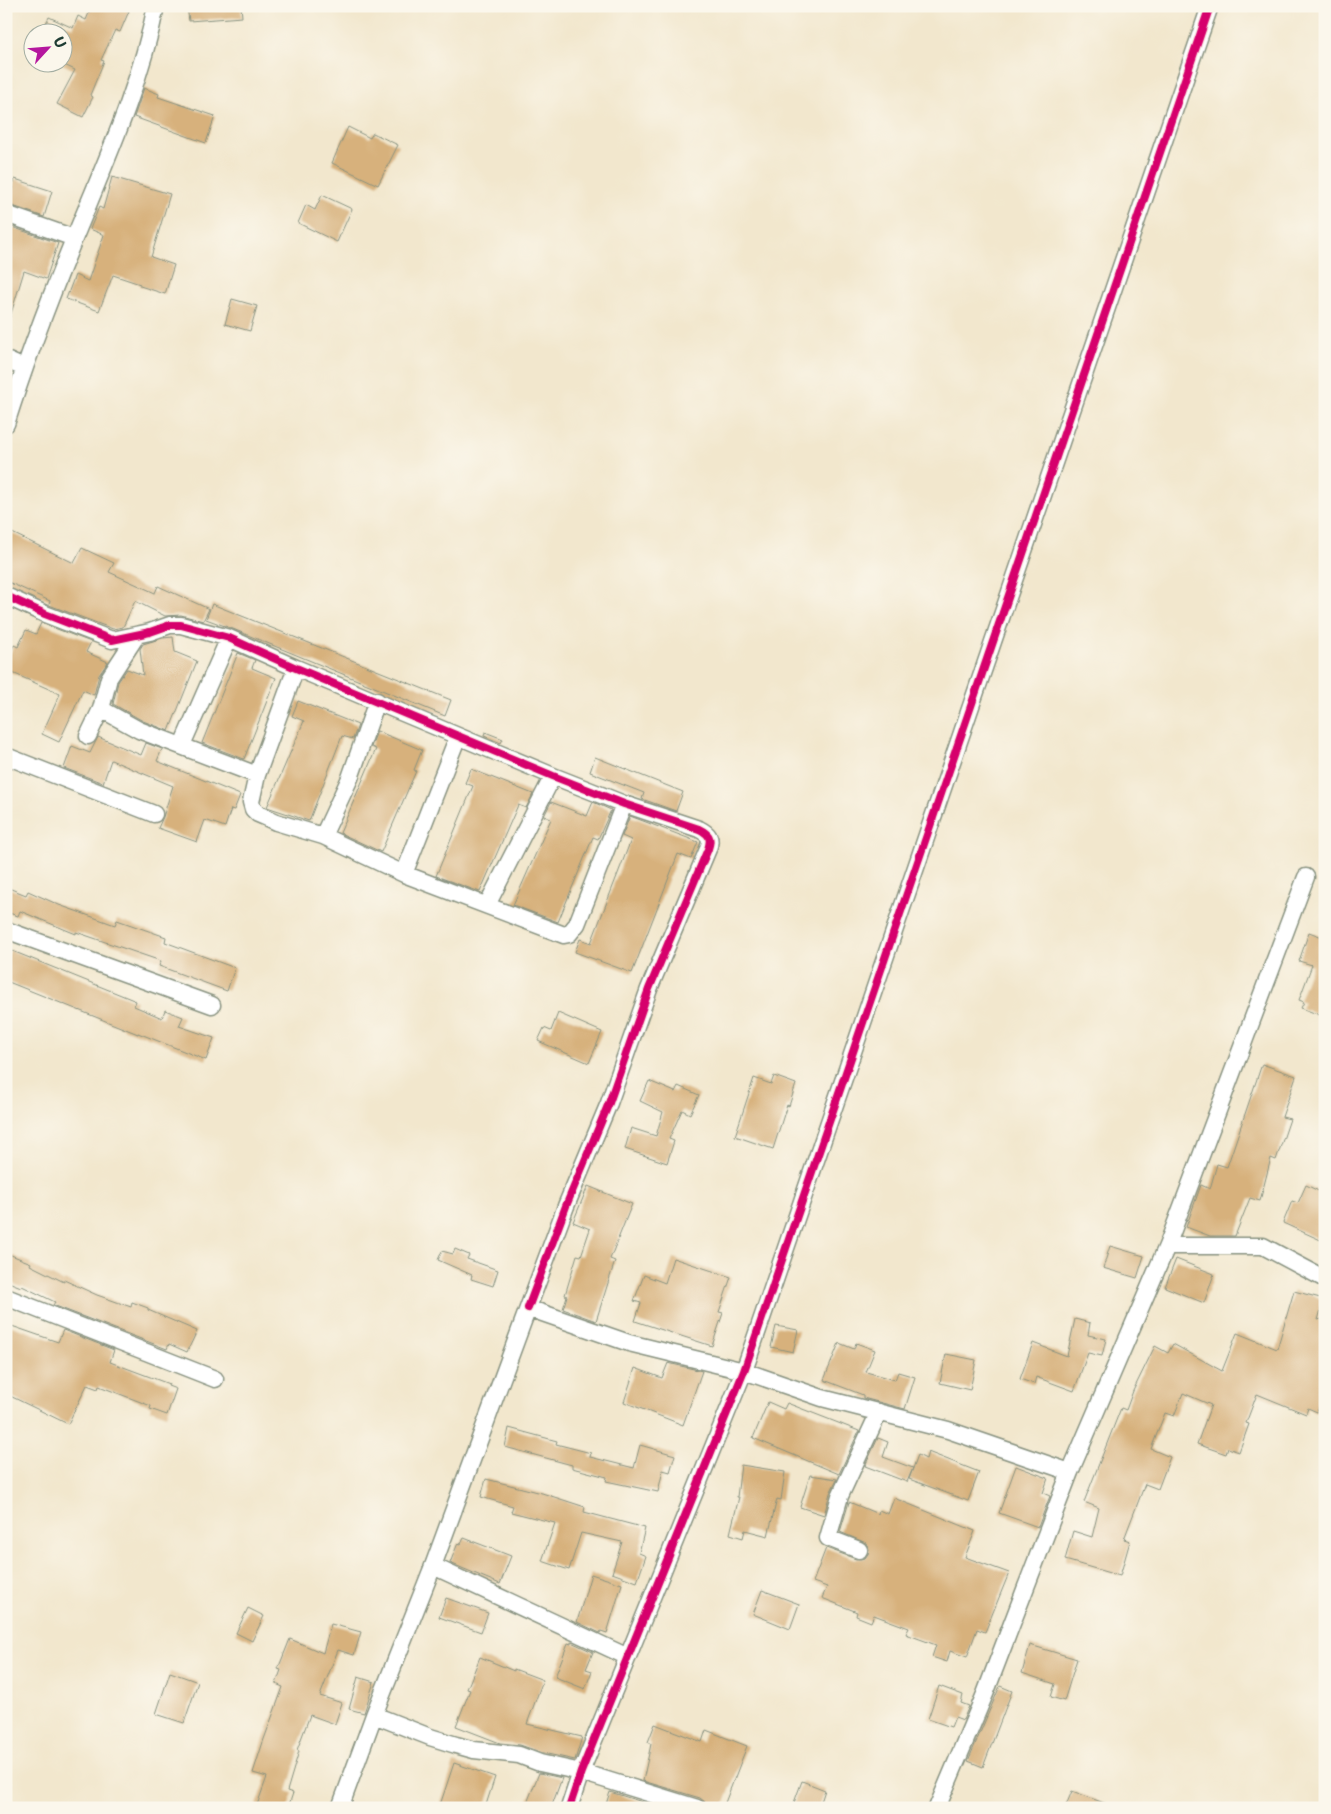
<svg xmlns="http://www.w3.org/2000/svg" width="1331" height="1814" font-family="'Playpen Sans',sans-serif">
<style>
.building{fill:#d7b17c}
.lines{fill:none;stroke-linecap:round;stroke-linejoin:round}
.street-casing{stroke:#889280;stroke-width:19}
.street{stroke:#fff;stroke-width:16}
.cycleway-casing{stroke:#fbf7ec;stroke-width:11}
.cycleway{stroke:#d6006c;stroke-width:8}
</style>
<rect width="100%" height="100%" fill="#fbf7ec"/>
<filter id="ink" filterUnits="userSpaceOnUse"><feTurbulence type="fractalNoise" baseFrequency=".02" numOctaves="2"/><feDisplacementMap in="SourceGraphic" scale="10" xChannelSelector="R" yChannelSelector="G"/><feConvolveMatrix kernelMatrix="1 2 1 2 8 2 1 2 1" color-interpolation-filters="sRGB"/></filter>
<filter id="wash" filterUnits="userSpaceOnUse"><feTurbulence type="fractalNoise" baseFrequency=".0096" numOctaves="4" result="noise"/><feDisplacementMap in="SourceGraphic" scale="20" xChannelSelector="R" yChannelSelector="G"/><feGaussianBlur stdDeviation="1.12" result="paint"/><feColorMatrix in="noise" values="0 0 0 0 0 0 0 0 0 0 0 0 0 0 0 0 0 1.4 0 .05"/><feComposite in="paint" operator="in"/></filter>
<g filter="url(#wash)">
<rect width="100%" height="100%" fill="#f2e7cd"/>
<g id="blocks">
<!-- building -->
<path class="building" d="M 92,6 L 118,6 L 129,11 L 120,32 L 115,30 L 101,60 L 104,61 L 90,95 L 93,97 L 83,117 L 57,104 L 75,70 L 62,64 L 62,32 L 51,32 L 43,29 L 49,17 L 73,28 L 78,16 L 86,20 Z
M 187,6 L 241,6 L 242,17 L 189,21 Z
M 144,88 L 159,94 L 158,97 L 215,116 L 206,143 L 134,117 Z
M 348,127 L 370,138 L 373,133 L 398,145 L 378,185 L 332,163 Z
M 112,177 L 170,194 L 151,257 L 174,265 L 165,294 L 140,286 L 140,284 L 113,275 L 99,311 L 66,299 L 75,275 L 88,281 L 104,235 L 90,229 L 99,207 L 103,209 Z
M 15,179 L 52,191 L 44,217 L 7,204 Z
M 322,195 L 352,209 L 337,242 L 298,223 L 306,205 L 315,210 Z
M 6,225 L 58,243 L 46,279 L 24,271 L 10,317 L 6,317 Z
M 232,299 L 257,306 L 250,331 L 225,324 Z
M 6,530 L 74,563 L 82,548 L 114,563 L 109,572 L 155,593 L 158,586 L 209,609 L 203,621 L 181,615 L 165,616 L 135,601 L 123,627 L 113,629 L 49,605 L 50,601 L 6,581 Z
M 212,604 L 451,700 L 445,716 L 233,629 L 206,619 Z
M 41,623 L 91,642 L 86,652 L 108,662 L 99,675 L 94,695 L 83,690 L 59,742 L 42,734 L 60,694 L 6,670 L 6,661 L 14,645 L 18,647 L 26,630 L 36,634 Z
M 173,637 L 175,652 L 197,661 L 169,731 L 143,721 L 113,704 L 118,682 L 127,669 L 143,675 L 140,649 L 143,644 L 163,638 Z
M 238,653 L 255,660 L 252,668 L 276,678 L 244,759 L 202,743 Z
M 298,701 L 358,725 L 353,739 L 342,736 L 309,821 L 267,807 L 304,721 L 292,716 Z
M 377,731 L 422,750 L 414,770 L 416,771 L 381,852 L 340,833 L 376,749 L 371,747 Z
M 485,732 L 503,739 L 501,743 L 484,736 Z
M 98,737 L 141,755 L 146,743 L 162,749 L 157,761 L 240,795 L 234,810 L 231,809 L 225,827 L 205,820 L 197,842 L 158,828 L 163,817 L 173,786 L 111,760 L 103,783 L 64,768 L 72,746 L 90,753 Z
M 595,757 L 683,792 L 676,811 L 642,799 L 644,793 L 590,772 Z
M 471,769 L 533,794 L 526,808 L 518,805 L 480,892 L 436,876 L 473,786 L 465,783 Z
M 551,802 L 587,816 L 593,802 L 611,810 L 598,839 L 593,837 L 558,922 L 513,905 L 551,819 L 544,816 Z
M 630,816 L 698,842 L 691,859 L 678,854 L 632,973 L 575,952 L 580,939 L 591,943 L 631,840 L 622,836 Z
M 6,887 L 26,895 L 28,891 L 59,905 L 115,925 L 117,920 L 166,937 L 165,942 L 235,968 L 227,991 L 159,966 L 161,961 L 76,932 L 76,934 L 20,911 L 18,916 L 6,912 Z
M 1309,932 L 1325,938 L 1325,970 L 1320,982 L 1325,984 L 1325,1017 L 1301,1008 L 1304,1002 L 1299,1000 L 1312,965 L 1299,961 Z
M 10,950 L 136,1001 L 134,1006 L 162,1018 L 165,1010 L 183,1017 L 179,1026 L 214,1038 L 206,1060 L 138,1033 L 138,1034 L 6,981 L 6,959 Z
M 558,1013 L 602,1032 L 589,1063 L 538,1041 L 544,1028 L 551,1031 Z
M 1262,1064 L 1296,1076 L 1282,1117 L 1290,1119 L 1276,1160 L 1271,1158 L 1260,1201 L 1250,1198 L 1235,1236 L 1210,1236 L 1186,1227 L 1201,1185 L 1210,1189 L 1217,1164 L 1227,1167 Z
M 774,1076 L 796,1084 L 789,1106 L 787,1105 L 773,1149 L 735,1136 L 754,1078 L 771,1084 Z
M 649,1081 L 675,1092 L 678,1086 L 699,1095 L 690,1114 L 682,1110 L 669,1139 L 674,1141 L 667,1163 L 625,1149 L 631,1128 L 656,1136 L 663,1112 L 640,1101 Z
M 1306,1185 L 1325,1194 L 1325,1242 L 1283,1223 L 1292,1201 L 1298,1203 Z
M 588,1186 L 632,1204 L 610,1259 L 615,1261 L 596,1321 L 563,1309 L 567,1296 L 565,1295 L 577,1255 L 581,1256 L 590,1229 L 573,1222 Z
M 1110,1246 L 1144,1256 L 1137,1278 L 1103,1268 Z
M 455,1249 L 469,1255 L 467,1259 L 498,1270 L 493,1286 L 471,1279 L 472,1275 L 438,1260 L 442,1251 L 453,1254 Z
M 6,1253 L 31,1263 L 30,1265 L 64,1282 L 64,1280 L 97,1295 L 131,1307 L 132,1302 L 148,1308 L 148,1310 L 197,1331 L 187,1352 L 169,1344 L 167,1349 L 53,1305 L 55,1302 L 22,1286 L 21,1287 L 6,1281 Z
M 673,1258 L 731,1277 L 719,1312 L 723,1313 L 712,1346 L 635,1321 L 641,1303 L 634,1301 L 644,1275 L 665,1283 Z
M 1176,1259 L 1214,1274 L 1204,1303 L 1165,1287 Z
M 1294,1291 L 1324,1299 L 1318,1320 L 1325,1318 L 1325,1393 L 1317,1412 L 1308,1408 L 1306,1414 L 1257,1394 L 1246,1423 L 1249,1424 L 1239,1452 L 1228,1448 L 1226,1454 L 1197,1444 L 1211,1405 L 1183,1393 L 1174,1416 L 1165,1413 L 1151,1449 L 1170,1457 L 1158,1489 L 1145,1484 L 1124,1539 L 1130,1541 L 1120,1576 L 1065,1560 L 1073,1531 L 1092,1537 L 1099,1508 L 1084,1502 L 1121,1408 L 1126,1410 L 1133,1391 L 1155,1346 L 1168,1353 L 1173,1344 L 1222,1371 L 1237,1333 L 1277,1349 Z
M 1075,1319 L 1090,1323 L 1088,1335 L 1106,1339 L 1102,1356 L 1088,1353 L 1074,1391 L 1036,1377 L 1034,1384 L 1020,1379 L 1033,1343 L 1067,1356 Z
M 6,1324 L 58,1342 L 63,1330 L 114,1350 L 110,1362 L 169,1384 L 168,1386 L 176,1389 L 167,1415 L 150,1409 L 151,1406 L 99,1386 L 98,1389 L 87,1385 L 68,1424 L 6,1394 Z
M 776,1326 L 798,1330 L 793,1352 L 771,1347 Z
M 839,1343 L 854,1349 L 856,1343 L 875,1350 L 866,1372 L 895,1380 L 898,1372 L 915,1377 L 905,1409 L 863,1398 L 863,1395 L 824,1380 Z
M 946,1354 L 976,1360 L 970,1390 L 940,1383 Z
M 668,1363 L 702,1371 L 683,1425 L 624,1402 L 635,1368 L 662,1378 Z
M 768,1402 L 784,1409 L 787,1403 L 859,1431 L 839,1474 L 753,1438 Z
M 509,1428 L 557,1441 L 556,1444 L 591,1453 L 590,1457 L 634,1468 L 640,1445 L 675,1455 L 670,1472 L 663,1470 L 658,1492 L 606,1481 L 607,1477 L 572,1468 L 572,1465 L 505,1447 Z
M 878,1438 L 888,1442 L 883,1457 L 913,1468 L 907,1482 L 865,1466 Z
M 928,1452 L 979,1472 L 968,1501 L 909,1479 L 918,1455 L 926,1459 Z
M 741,1465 L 785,1472 L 781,1500 L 777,1499 L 768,1536 L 745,1530 L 743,1538 L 730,1534 L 739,1497 L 737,1497 Z
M 1016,1466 L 1048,1478 L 1043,1493 L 1050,1496 L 1038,1527 L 999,1513 Z
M 810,1475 L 837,1479 L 830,1493 L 824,1515 L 800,1507 Z
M 486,1479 L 542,1493 L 585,1507 L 584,1512 L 645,1528 L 639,1553 L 646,1556 L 637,1582 L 612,1573 L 622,1542 L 581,1533 L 569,1570 L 542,1561 L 555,1523 L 511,1512 L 513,1506 L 481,1497 Z
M 894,1498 L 975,1531 L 965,1557 L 1009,1573 L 985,1632 L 977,1629 L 967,1657 L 950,1651 L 947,1662 L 932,1657 L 936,1645 L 906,1634 L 909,1628 L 874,1615 L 871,1622 L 856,1616 L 857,1612 L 822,1598 L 827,1587 L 813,1582 L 826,1548 L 856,1559 L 865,1558 L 868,1554 L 869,1549 L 866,1543 L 840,1532 L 849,1502 L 878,1514 L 879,1510 L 888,1514 Z
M 464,1538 L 511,1556 L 500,1584 L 450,1563 L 458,1543 L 461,1544 Z
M 591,1574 L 622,1584 L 607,1633 L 601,1631 L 600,1633 L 577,1622 Z
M 762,1590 L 799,1604 L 790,1629 L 753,1614 Z
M 446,1598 L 488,1613 L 481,1632 L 439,1617 Z
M 248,1608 L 264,1616 L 252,1641 L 236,1633 Z
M 331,1624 L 361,1632 L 354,1655 L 338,1650 L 320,1696 L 342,1703 L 335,1724 L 310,1715 L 297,1750 L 299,1751 L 287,1791 L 293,1793 L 288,1808 L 256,1808 L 267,1777 L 253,1773 L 263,1742 L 283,1687 L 276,1684 L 281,1670 L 278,1669 L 290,1639 L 323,1653 Z
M 571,1642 L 593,1652 L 586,1669 L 592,1671 L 585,1689 L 555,1677 L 568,1643 L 571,1644 Z
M 1030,1645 L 1077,1659 L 1064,1701 L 1051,1697 L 1055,1684 L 1022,1673 Z
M 480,1657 L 514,1671 L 514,1669 L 543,1680 L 527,1724 L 582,1737 L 575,1760 L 543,1753 L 520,1745 L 500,1743 L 456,1726 L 470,1690 L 467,1689 Z
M 170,1672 L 198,1682 L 184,1723 L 156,1714 Z
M 358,1677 L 374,1682 L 364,1713 L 349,1709 Z
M 939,1686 L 963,1695 L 961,1703 L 969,1706 L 963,1720 L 955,1717 L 951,1727 L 928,1719 Z
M 1000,1686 L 1012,1691 L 983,1767 L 968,1761 Z
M 655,1724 L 702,1742 L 706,1730 L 747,1746 L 723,1808 L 707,1808 L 705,1802 L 700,1798 L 643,1781 L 651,1744 L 648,1742 Z
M 454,1763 L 495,1777 L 485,1808 L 439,1808 Z
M 539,1773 L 562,1778 L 551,1808 L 525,1808 Z
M 802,1781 L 825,1790 L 819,1808 L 792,1808 Z
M 1072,1791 L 1112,1806 L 1112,1808 L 1065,1808 Z
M 610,1792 L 662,1808 L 617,1808 L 606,1804 Z"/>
</g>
</g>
<g filter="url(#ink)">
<use href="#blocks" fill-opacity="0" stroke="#889280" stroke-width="1"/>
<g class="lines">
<!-- street casing -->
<g class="street-casing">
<path id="street" d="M 6,214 L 74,238
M 6,360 L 24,368
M 6,424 C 26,361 49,300 74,239 C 105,163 140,87 156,6
M 6,596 L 45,614 L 112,640 L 150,632 L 170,625 L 181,625 L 229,638 L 296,668 L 553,776 L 624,804 L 699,829 C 709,834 712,838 708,849 L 649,989 L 609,1103 L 566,1206 L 528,1308
M 137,635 L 109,678 L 101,709 L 139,730 L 257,775
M 296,668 L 257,775 L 251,802 L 253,809 L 258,814 L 265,817 L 276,822 L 323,836 L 350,778 L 377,701
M 88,736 L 101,709
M 182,745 L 229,638
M 6,756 L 154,814
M 323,836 L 404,874 L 564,935 L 569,934 L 577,924 L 624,804
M 404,874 L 458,736
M 487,905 L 553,776
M 6,930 L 212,1005
M 1167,1246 L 1306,877
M 6,1297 L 215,1379
M 859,1550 L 828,1538 L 840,1496 L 879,1412
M 433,1566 L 628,1657
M 374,1715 L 430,1737 L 456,1745 L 474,1750 L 519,1755 L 540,1763 L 581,1772 L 697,1808
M 340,1808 L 374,1715 L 433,1566 L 528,1308 L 629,1343 L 744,1371 L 822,1398 L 948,1430 L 1070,1472
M 569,1808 L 581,1772 L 744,1371 L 1210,6
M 937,1808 L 985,1694 L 1070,1472 L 1167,1246 L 1263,1246 L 1325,1279"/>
</g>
<!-- street -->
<use href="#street" class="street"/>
<!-- cycleway casing -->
<g class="cycleway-casing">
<path id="cycleway" d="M 6,596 L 45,614 L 112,640 L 150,632 L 170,625 L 181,625 L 229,638 L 296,668 L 553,776 L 624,804 L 699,829 C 709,834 712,838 708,849 L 649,989 L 609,1103 L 566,1206 L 528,1308
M 569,1808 L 581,1772 L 744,1371 L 1210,6"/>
</g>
<!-- cycleway -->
<use href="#cycleway" class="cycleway"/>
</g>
</g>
<!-- margin -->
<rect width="1331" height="1814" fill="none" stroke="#fbf7ec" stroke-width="25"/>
<!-- north arrow -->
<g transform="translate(48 48) rotate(64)"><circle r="24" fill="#fbf7ec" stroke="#a3ada2"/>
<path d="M0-4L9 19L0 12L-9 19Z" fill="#b5179e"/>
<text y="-8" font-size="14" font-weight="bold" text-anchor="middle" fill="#1f3d34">U</text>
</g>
</svg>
